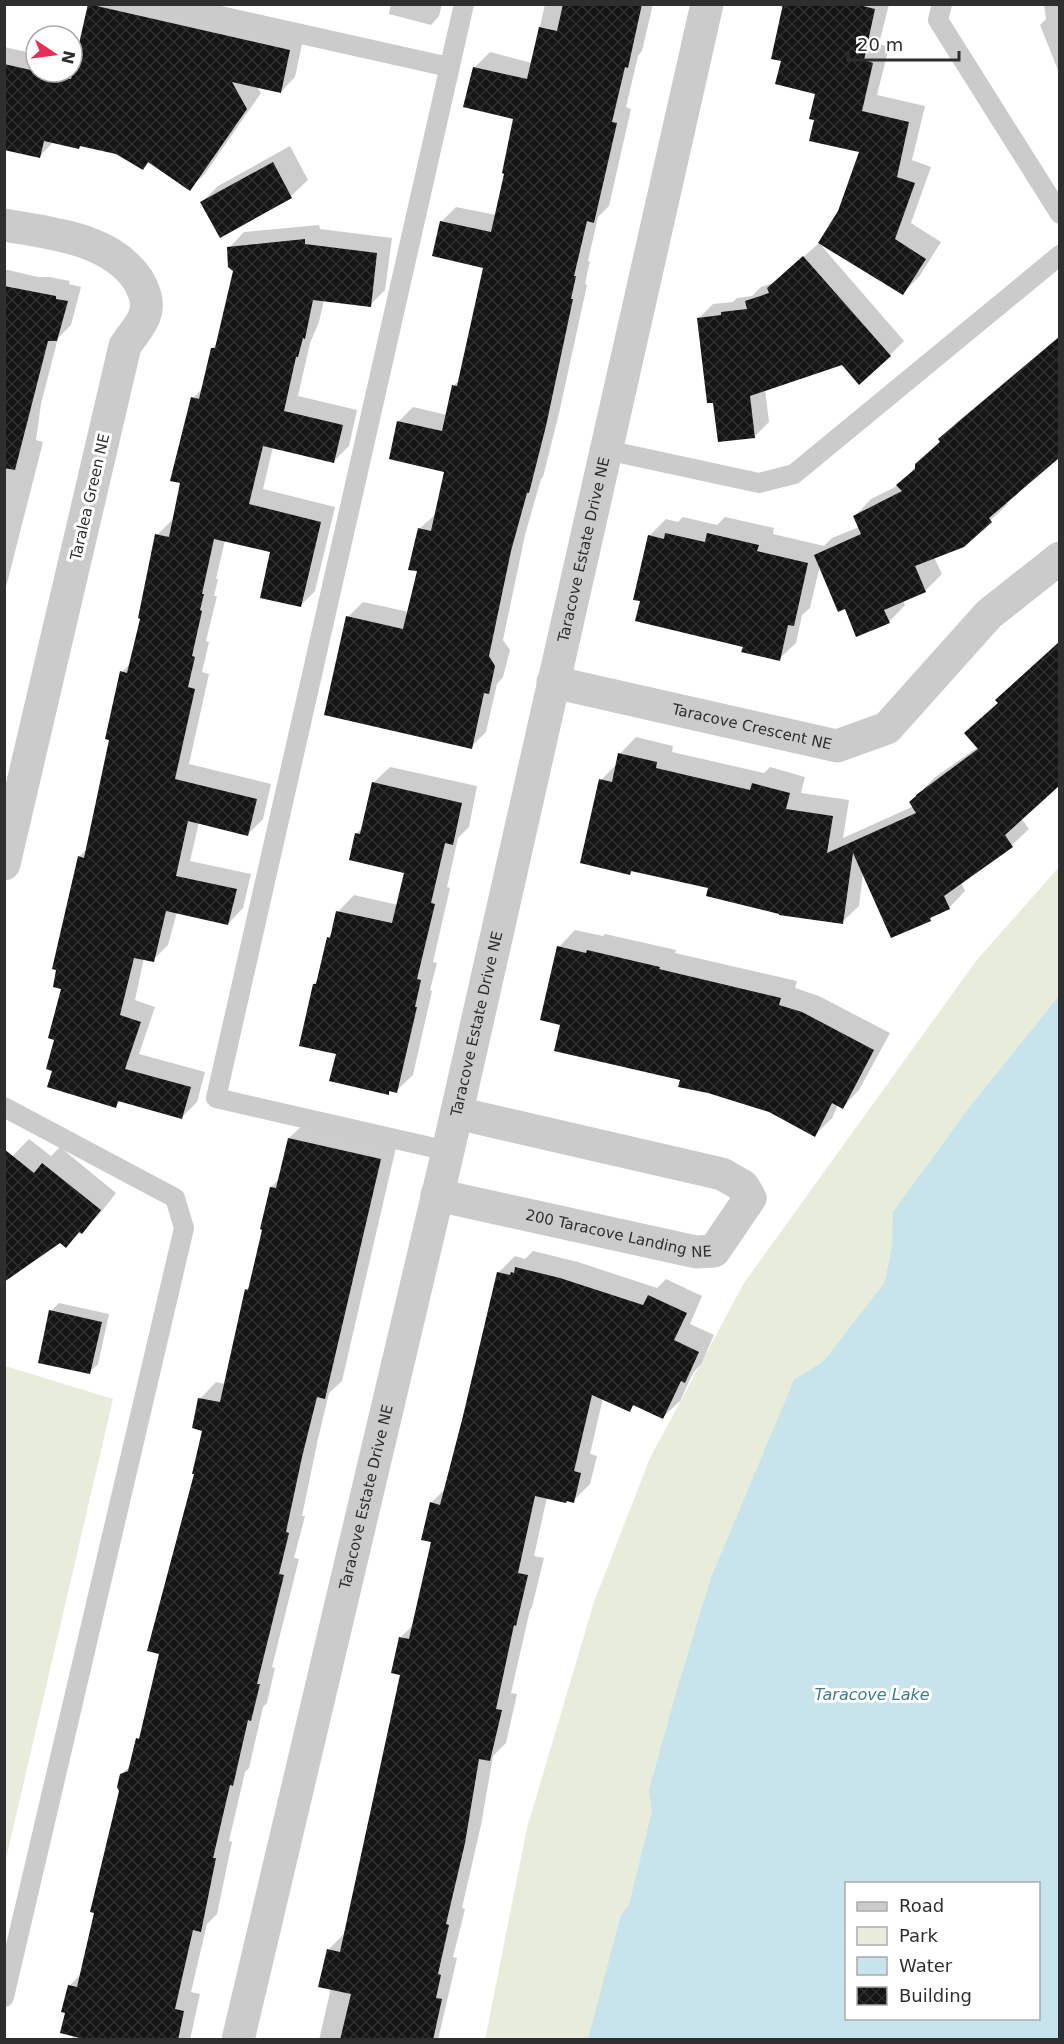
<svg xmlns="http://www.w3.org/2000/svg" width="1064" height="2044" font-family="'DejaVu Sans',sans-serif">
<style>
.park{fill:#e7ecdb;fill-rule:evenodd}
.water{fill:#c7e3ec;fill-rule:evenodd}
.shadow{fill:#0003}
.building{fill:url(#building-cross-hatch)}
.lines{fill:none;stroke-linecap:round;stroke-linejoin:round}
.lane{stroke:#cbcbcb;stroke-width:20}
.street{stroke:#cbcbcb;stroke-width:33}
.labels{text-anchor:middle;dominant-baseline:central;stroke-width:6;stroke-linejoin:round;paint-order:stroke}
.street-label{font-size:15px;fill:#2e2e2e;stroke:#fff}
.water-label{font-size:16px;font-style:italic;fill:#3a7c92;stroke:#fff}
</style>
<defs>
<pattern id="building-cross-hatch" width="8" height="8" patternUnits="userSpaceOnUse" patternTransform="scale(1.5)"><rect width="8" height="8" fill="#151515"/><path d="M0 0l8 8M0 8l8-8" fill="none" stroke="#2f2f2f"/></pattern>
</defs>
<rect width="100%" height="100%" fill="#fff"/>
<!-- park -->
<path class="park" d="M 1059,867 L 1059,2039 L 485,2040 L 527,1828 L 594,1602 L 650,1458 L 744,1283 L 976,961 ZM 846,1884 L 1038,1884 L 1038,2018 L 846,2018 Z
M 5,1366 L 113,1399 L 5,1863 L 4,1366 Z"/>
<!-- water -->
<path class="water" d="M 1059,996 L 1059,2039 L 588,2039 L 621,1915 L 629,1905 L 652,1811 L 649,1790 L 678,1686 L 711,1578 L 794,1380 L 824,1361 L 885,1282 L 892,1246 L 893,1212 L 969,1108 ZM 846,1884 L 1038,1884 L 1038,2018 L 846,2018 Z"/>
<!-- shadow -->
<path class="shadow" d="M 90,4 L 190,4 L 304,35 L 295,77 L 281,92 L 257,86 L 261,93 L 204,175 L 189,189 L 150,162 L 143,168 L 117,153 L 82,145 L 79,147 L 54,141 L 40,156 L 4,149 L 4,47 L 36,54 L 36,72 L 72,72 L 72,62 L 76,63 Z
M 391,4 L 442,4 L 439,16 L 431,25 L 389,14 Z
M 545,4 L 653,4 L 642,51 L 638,56 L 626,107 L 631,109 L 609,206 L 598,217 L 588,261 L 590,261 L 585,284 L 587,285 L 560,409 L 543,477 L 541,479 L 525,535 L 503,640 L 510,650 L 503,677 L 497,684 L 486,732 L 471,747 L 348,617 L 363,602 L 409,612 L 419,570 L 419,529 L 436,514 L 446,471 L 398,422 L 413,407 L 447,415 L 454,385 L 459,380 L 485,267 L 441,222 L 456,207 L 496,215 L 515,118 L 465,106 L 475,67 L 490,52 L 532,63 Z
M 775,4 L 889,4 L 879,44 L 889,47 L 877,95 L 925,106 L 912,160 L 931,167 L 911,223 L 941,242 L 919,277 L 903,293 L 839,211 L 861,151 L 817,93 L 782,60 L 784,8 Z
M 1044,4 L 1060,4 L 1060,75 L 1040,25 L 1046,19 Z
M 290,146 L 308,180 L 291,196 L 220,236 L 202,202 L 218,186 Z
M 319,225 L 320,229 L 392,238 L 385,290 L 370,305 L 324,300 L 319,322 L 310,343 L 298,396 L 357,410 L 349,446 L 334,461 L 273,447 L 263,489 L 335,507 L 315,591 L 300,606 L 272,551 L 225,540 L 216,579 L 218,579 L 214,596 L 217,596 L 206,641 L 209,642 L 202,672 L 209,674 L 189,764 L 271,784 L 263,819 L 248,834 L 199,822 L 190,861 L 251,874 L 243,908 L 228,924 L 177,912 L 168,945 L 153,960 L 144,958 L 135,1000 L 155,1007 L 139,1054 L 205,1072 L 197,1102 L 182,1117 L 121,1100 L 116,1106 L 53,1070 L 79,857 L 87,849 L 111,739 L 122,672 L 131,663 L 142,618 L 157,535 L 172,520 L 174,520 L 182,482 L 193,398 L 203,388 L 212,348 L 218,343 L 235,271 L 229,248 L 244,232 Z
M 819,243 L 904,341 L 890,355 L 842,364 L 765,389 L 769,422 L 754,437 L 698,319 L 713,304 L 733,302 L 737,298 L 752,296 L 761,287 L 776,282 Z
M 4,269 L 38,277 L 49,277 L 70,281 L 69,284 L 81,287 L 71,325 L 58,338 L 41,404 L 36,440 L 43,442 L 4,595 Z
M 1060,336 L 1060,462 L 1057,458 L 1006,502 L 1008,504 L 963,546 L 934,557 L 942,574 L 925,591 L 903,600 L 905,605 L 889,622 L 846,607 L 820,565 L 810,608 L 802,615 L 796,643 L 779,659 L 744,646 L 641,600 L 649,536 L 666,519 L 678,522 L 683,517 L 717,525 L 725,517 L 774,528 L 773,534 L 824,546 L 832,538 L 859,527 L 855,516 L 871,499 L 899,485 L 956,423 Z
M 1060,643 L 1060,782 L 1021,818 L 1029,829 L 1012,845 L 961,882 L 965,891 L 949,908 L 936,914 L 930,919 L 863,873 L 859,906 L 842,922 L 710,887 L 633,870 L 630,873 L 601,780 L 618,763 L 620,754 L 636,737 L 673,746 L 672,752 L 764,773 L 770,767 L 805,777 L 801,793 L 849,800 L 843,838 L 914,806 L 911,802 L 934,778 L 978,747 L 966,733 L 999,702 L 1014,683 Z
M 390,767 L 477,786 L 469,827 L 458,838 L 447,887 L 450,888 L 433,962 L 437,963 L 430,990 L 432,991 L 413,1075 L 396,1091 L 391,1090 L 389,1093 L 337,1053 L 314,984 L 319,979 L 328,938 L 333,932 L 338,912 L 354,895 L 398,905 L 405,872 L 356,834 L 363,827 L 373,783 Z
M 575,930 L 603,936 L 605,934 L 676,950 L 675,953 L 797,981 L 795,988 L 819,996 L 890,1033 L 859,1090 L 843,1107 L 838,1105 L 832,1118 L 815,1135 L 769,1111 L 682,1079 L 561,1024 L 559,947 Z
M 306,1122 L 397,1143 L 342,1381 L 329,1393 L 318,1439 L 302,1516 L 305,1516 L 294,1558 L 299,1559 L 272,1667 L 275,1668 L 267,1703 L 263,1707 L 249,1768 L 245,1772 L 229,1841 L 232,1842 L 217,1914 L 207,1924 L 191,1992 L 200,1994 L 190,2040 L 72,2040 L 73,2035 L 67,2012 L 63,2011 L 70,1985 L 82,1973 L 120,1791 L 121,1775 L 131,1765 L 137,1739 L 142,1735 L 160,1653 L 204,1430 L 200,1399 L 216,1382 L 225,1384 L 246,1290 L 251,1285 L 271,1187 L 280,1178 L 289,1138 Z
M 29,1139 L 51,1156 L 60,1147 L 116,1193 L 99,1215 L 66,1246 L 60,1241 L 4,1165 Z
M 533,1251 L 578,1262 L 657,1288 L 666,1279 L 702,1296 L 690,1324 L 714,1335 L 701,1364 L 693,1373 L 680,1401 L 663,1417 L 635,1404 L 629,1410 L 603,1398 L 590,1454 L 597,1456 L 590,1484 L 573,1501 L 547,1497 L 534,1556 L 544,1558 L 532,1607 L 530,1610 L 511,1693 L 517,1694 L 506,1743 L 493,1756 L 481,1825 L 462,1908 L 465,1909 L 453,1957 L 457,1958 L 438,2040 L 319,2040 L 331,1988 L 320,1986 L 329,1949 L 346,1932 L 402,1674 L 401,1637 L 414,1624 L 433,1541 L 431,1503 L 446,1488 L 498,1273 L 515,1256 L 525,1259 Z
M 59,1303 L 109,1314 L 98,1364 L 90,1372 L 51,1311 Z"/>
<!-- building -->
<path class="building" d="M 88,4 L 290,50 L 281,93 L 232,82 L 247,109 L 190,191 L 148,162 L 143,170 L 116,154 L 80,146 L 79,149 L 44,141 L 40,158 L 4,150 L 4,64 L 71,79 Z
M 563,4 L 642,4 L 628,68 L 625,67 L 612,122 L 617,123 L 594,223 L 587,221 L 574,276 L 576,276 L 571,299 L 573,299 L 546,426 L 529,493 L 527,493 L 511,551 L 489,656 L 495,666 L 489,694 L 484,693 L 472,749 L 324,715 L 346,616 L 403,629 L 417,571 L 408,570 L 418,528 L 431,531 L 444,472 L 389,459 L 397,421 L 442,431 L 452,385 L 457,386 L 483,268 L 432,256 L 440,221 L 491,232 L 504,174 L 502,173 L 513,119 L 463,107 L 473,67 L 527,79 L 539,27 L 557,31 Z
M 783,4 L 855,4 L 875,9 L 864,60 L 873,63 L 862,111 L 909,122 L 897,177 L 915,183 L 895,239 L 926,259 L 903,295 L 818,243 L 838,211 L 859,152 L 809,141 L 814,120 L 809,119 L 815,94 L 775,84 L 781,61 L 771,59 Z
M 273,162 L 292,198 L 220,238 L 200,202 Z
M 305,239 L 305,244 L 377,253 L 371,307 L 313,300 L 305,339 L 303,338 L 298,357 L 296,357 L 284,411 L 343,425 L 334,463 L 263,446 L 249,504 L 321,522 L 301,607 L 260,598 L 270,552 L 214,539 L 202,594 L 204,594 L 200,610 L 202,611 L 192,656 L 195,657 L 188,687 L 195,689 L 175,779 L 257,799 L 248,836 L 188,821 L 176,876 L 237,889 L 228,925 L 166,911 L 154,962 L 134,958 L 120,1015 L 141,1022 L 125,1069 L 191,1087 L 182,1119 L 118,1101 L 116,1108 L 47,1087 L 52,1071 L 46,1069 L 54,1040 L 48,1038 L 61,989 L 53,987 L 56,970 L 52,969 L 78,856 L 84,858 L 109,740 L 105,739 L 120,671 L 127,673 L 140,619 L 138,618 L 155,534 L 169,537 L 180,483 L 170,481 L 191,397 L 199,399 L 211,348 L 215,348 L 233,271 L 228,267 L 227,247 Z
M 803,256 L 891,356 L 859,385 L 842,365 L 750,396 L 755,438 L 718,442 L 713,403 L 707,403 L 697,318 L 721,315 L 721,312 L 747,309 L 745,301 L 769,293 L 767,288 Z
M 4,286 L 56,296 L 56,299 L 68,301 L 57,341 L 48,341 L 15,470 L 4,468 Z
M 1059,337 L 1059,458 L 989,518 L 992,522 L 964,547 L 915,566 L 926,592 L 884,610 L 890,623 L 856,637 L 845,609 L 838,612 L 814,555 L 861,534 L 853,516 L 902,491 L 896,485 L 915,469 L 915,464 L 940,442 L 938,439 Z
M 665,533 L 705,542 L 707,533 L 759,545 L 757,551 L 808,563 L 794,626 L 788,625 L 780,661 L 741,652 L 743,647 L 635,621 L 640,601 L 633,600 L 648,535 L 664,539 Z
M 1059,642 L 1059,786 L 1005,835 L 1013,847 L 944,896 L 950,909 L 930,918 L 931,921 L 891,938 L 853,853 L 843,924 L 779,915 L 779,914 L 706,896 L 708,888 L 631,871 L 630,875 L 580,863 L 599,779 L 612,782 L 618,753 L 657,762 L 656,768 L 750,790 L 752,783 L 790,793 L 786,809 L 833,816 L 827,853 L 916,813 L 909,802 L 916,796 L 916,795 L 978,749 L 964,733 L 998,703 L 995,700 Z
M 372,782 L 462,803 L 453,845 L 445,843 L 431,903 L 435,904 L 417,979 L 421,980 L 415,1007 L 417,1007 L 397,1093 L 389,1091 L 389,1095 L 329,1081 L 336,1054 L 299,1046 L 313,984 L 316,984 L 327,937 L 330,938 L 336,911 L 392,923 L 404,873 L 349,860 L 355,833 L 360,834 Z
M 557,946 L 586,953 L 587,950 L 660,967 L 659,969 L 781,998 L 779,1005 L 802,1012 L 874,1050 L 843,1109 L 832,1103 L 815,1137 L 769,1112 L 708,1093 L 678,1087 L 680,1080 L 554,1051 L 560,1025 L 540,1020 Z
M 288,1138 L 381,1159 L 325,1399 L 317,1397 L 302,1457 L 286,1532 L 289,1533 L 279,1574 L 284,1575 L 257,1684 L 260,1684 L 251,1721 L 248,1720 L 233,1786 L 230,1785 L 213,1858 L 216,1858 L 201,1932 L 193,1930 L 175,2009 L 184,2011 L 178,2040 L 88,2040 L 60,2033 L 65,2013 L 61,2012 L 68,1985 L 77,1987 L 94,1913 L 90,1912 L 119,1791 L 117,1787 L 120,1774 L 128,1771 L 136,1738 L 139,1739 L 159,1654 L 147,1651 L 194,1474 L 192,1474 L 202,1431 L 192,1428 L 198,1398 L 220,1402 L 245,1289 L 248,1290 L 262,1230 L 260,1229 L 270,1187 L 276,1188 Z
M 4,1149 L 34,1173 L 42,1163 L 101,1210 L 82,1234 L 79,1232 L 66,1248 L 60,1243 L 4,1282 Z
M 515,1267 L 560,1278 L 643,1305 L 648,1295 L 687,1313 L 674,1340 L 699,1352 L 685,1383 L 681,1381 L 663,1419 L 633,1405 L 630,1412 L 592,1395 L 574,1471 L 581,1473 L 574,1503 L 567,1501 L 566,1503 L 535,1496 L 518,1573 L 528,1575 L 516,1626 L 514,1625 L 496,1709 L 502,1710 L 490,1761 L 479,1759 L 465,1843 L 446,1924 L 449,1925 L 438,1974 L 441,1975 L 436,1998 L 442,1999 L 433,2040 L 340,2040 L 351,1994 L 318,1987 L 327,1949 L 340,1952 L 400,1675 L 391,1673 L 399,1637 L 409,1639 L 431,1542 L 421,1540 L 430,1502 L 440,1505 L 463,1416 L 497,1272 L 510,1275 L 511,1272 L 514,1273 Z
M 49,1310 L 102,1322 L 90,1374 L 38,1363 Z"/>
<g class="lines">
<!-- lane -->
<path class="lane" d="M 167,4 L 449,67
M 942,4 L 938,20 L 1060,214
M 606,450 L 759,483 L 794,474 L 1060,255
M 4,1107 L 175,1198 L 184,1228 L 4,1997
M 448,1151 L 216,1098 L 464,4"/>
<!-- street -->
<g class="street">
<path d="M 4,225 C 49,233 111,238 138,280 C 144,290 149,302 145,314 C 142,325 131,336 125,346 L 4,864"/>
<path id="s1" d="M 553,682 L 837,746 L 887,728 L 989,614 L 1060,558"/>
<path id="s2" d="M 437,1195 L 696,1252 L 714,1251 L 750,1198 L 743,1186 L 722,1174 L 457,1113"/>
<path id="s3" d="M 238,2040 L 448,1151 L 707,4"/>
</g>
</g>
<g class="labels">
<!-- street labels -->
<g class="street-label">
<text transform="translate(90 497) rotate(-77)">Taralea Green NE</text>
<text stroke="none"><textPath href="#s3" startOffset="1530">Taracove Estate Drive NE</textPath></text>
<text stroke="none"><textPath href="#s1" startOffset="204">Taracove Crescent NE</textPath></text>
<text stroke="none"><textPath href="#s3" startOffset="1044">Taracove Estate Drive NE</textPath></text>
<text stroke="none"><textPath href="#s2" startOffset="186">200 Taracove Landing NE</textPath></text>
<text stroke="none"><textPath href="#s3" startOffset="558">Taracove Estate Drive NE</textPath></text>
</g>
<!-- water labels -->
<g class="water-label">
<text x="872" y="1694">Taracove Lake</text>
</g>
</g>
<!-- border -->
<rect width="1064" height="2044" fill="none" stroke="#2e2e2e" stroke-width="12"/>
<!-- legend -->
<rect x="845" y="1882" width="195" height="138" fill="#ffffff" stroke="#ababab" stroke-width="1.5"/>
<rect x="857" y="1902" width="30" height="9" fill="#cbcbcb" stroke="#ababab" stroke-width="1.5"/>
<text x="899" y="1912" font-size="18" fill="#2e2e2e">Road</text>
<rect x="857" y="1927" width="30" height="18" fill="#e7ecdb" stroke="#ababab" stroke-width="1.5"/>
<text x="899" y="1942" font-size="18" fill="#2e2e2e">Park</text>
<rect x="857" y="1957" width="30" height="18" fill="#c7e3ec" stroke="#ababab" stroke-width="1.5"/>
<text x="899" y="1972" font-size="18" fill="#2e2e2e">Water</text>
<rect x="857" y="1987" width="30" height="18" fill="url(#building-cross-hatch)" stroke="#ababab" stroke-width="1.5"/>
<text x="899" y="2002" font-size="18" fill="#2e2e2e">Building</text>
<!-- north arrow -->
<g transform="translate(54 54) rotate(103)"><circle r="28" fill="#ffffff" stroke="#ababab" stroke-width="1.5"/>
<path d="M0-4.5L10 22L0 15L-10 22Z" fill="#e92c54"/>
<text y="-9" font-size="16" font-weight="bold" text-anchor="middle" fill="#2e2e2e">N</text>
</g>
<!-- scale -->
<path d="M848 51v9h111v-9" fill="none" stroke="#2e2e2e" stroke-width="3"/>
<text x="857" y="51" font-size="18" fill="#2e2e2e" stroke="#ffffff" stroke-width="4.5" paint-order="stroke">20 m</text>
</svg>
